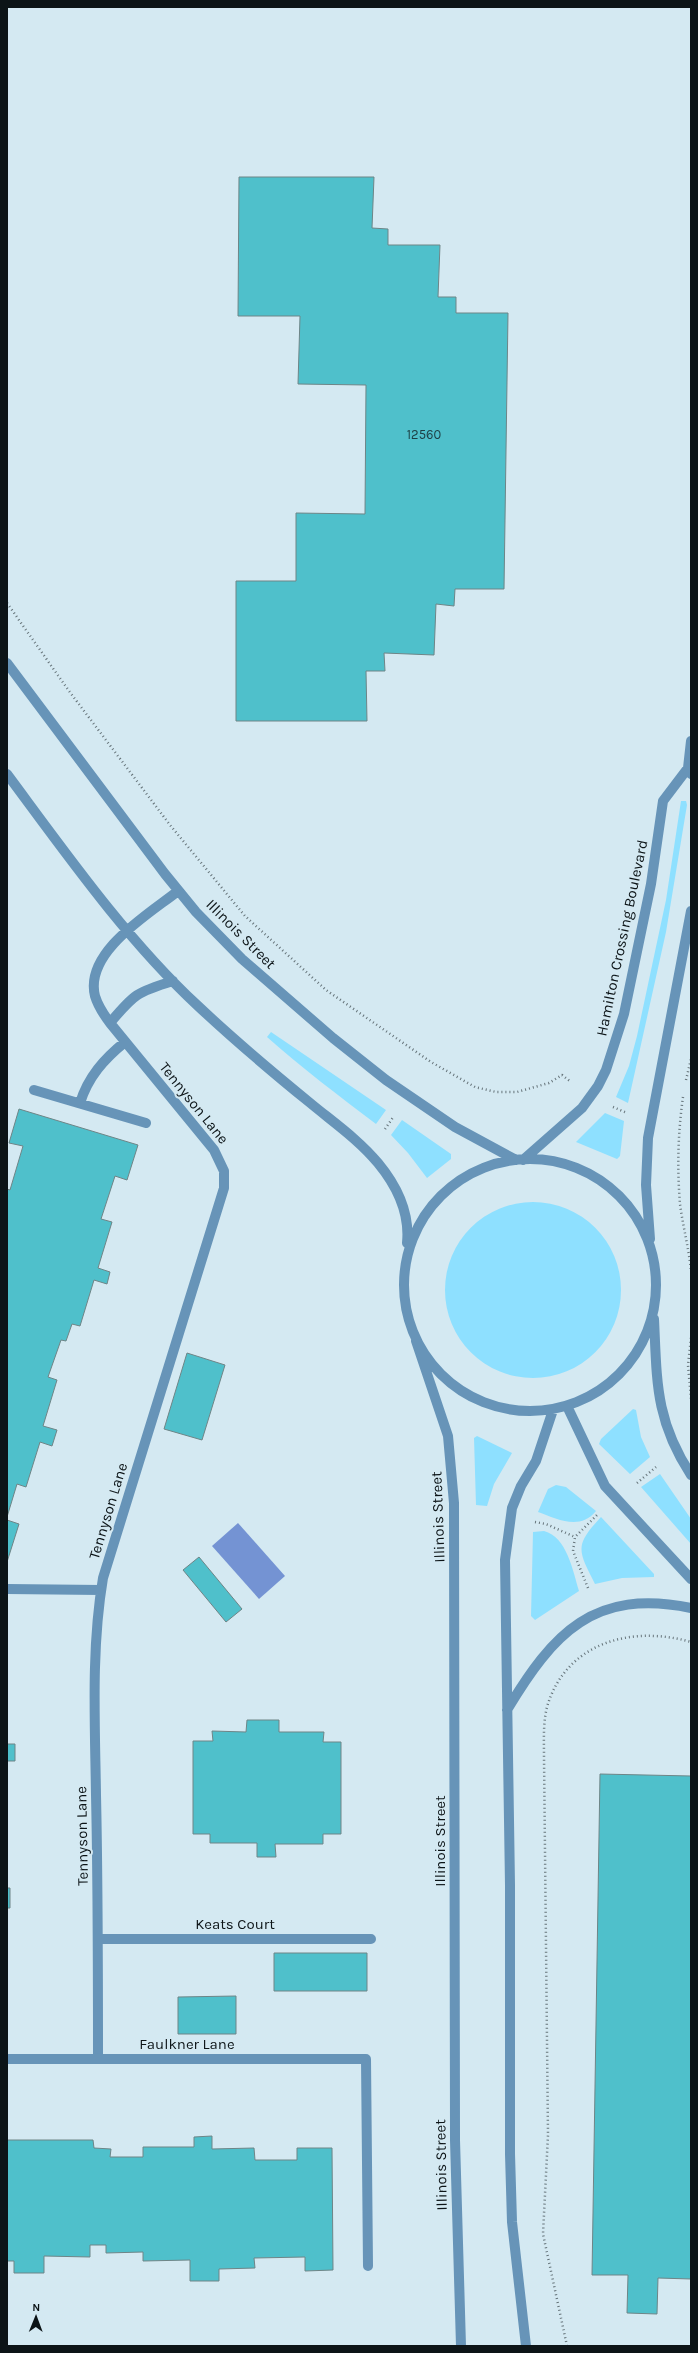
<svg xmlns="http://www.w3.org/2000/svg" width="698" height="2353" font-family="Karla,sans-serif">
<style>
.green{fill:#8ee0ff}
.water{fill:#7493d3}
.building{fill:#4fc0cb;stroke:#6e8587}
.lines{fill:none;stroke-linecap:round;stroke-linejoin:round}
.path{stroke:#66747a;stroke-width:2.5;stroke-dasharray:1 3;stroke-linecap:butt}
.minor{stroke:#6794b8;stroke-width:10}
.labels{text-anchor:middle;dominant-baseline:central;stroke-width:4;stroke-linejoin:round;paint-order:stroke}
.number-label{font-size:13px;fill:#1d3f44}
.street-label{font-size:15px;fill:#0c1417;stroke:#d4e9f2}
</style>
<rect width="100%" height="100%" fill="#d4e9f2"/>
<!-- green -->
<path class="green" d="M 681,801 L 686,801 L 687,805 L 666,932 L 628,1103 L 616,1097 L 629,1066 L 637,1036 L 666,900 Z
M 271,1032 L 386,1110 L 376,1124 C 339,1096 302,1068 267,1037 Z
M 605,1113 L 624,1121 L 620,1156 L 617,1159 L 576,1142 Z
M 402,1120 L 451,1154 L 451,1159 L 427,1178 L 408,1153 L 391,1135 Z
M445 1290a88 88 0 1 1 176 0a88 88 0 1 1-176 0Z
M 633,1409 L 636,1410 L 641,1437 L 650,1457 L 630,1474 L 599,1444 L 601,1439 Z
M 477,1436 L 512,1453 L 494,1484 L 487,1506 L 476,1505 L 474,1438 Z
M 660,1474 L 691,1519 L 691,1544 L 641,1487 Z
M 556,1485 L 566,1487 L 596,1511 C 580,1531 557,1519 538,1512 L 548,1489 Z
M 601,1517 L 654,1574 L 654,1577 L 622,1578 L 595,1584 C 578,1550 574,1546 601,1517 Z
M 544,1531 C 567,1537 573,1571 579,1591 L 535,1620 L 531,1616 L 533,1532 Z"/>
<!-- water -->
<path class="water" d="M 238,1523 L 285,1576 L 259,1599 L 212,1546 Z"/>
<!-- building -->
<path class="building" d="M 239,177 L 374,177 L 372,228 L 388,229 L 388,245 L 440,245 L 438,297 L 456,297 L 456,313 L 508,313 L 504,589 L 455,589 L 454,606 L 436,604 L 434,655 L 384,653 L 385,671 L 366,671 L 367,721 L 236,721 L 236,581 L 296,581 L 296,513 L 365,514 L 366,385 L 298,384 L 300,316 L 238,316 Z
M 19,1109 L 138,1145 L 127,1180 L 115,1176 L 101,1219 L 112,1222 L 98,1268 L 110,1272 L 107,1284 L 94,1280 L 80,1326 L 72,1324 L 66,1341 L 61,1340 L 48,1377 L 57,1380 L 43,1426 L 57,1430 L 52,1446 L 40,1442 L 26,1487 L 17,1484 L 7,1517 L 7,1189 L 10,1190 L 23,1146 L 9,1143 Z
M 187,1353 L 225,1365 L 202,1440 L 164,1429 Z
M 7,1520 L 19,1524 L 7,1562 Z
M 199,1557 L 242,1609 L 226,1622 L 183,1570 Z
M 247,1720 L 279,1720 L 279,1732 L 324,1732 L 323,1742 L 341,1742 L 341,1834 L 323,1834 L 323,1844 L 275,1844 L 276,1857 L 257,1857 L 257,1843 L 210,1843 L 210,1834 L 193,1834 L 193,1741 L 213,1741 L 212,1731 L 246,1732 Z
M 7,1744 L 15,1744 L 15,1761 L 7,1761 Z
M 600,1774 L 691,1776 L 691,2279 L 658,2278 L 657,2314 L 627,2313 L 628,2275 L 592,2275 Z
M 7,1888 L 10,1888 L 10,1908 L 7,1908 Z
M 274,1953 L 367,1953 L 367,1991 L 274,1991 Z
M 236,1996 L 236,2034 L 178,2034 L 178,1997 Z
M 212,2136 L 212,2149 L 254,2148 L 255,2160 L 297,2160 L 297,2148 L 332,2148 L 333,2270 L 305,2271 L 305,2257 L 254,2258 L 255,2268 L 219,2269 L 219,2281 L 190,2281 L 190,2260 L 143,2261 L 143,2252 L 106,2253 L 106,2245 L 90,2245 L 90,2257 L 44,2256 L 44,2273 L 14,2273 L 14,2261 L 7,2261 L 7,2140 L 93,2140 L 94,2148 L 111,2149 L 110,2157 L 143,2157 L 143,2147 L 194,2147 L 194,2137 Z"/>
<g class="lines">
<!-- path -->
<path class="path" d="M 7,603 L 69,691 L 170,825 L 245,916 L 326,990 L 431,1062 L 475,1087 L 496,1092 L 517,1092 L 549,1083 L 562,1075 L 571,1082
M 686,1080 L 691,1059
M 683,1097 C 678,1132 677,1168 680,1204 C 683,1227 689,1249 691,1271
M 613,1107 L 627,1113
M 385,1129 L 394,1116
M 691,1338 L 688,1365 L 691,1399
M 637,1483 L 656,1467
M 535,1522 L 546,1524 L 575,1537
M 588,1588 L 573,1551 L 575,1537 L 597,1515
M 567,2346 L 543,2234 L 548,2135 L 544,1756 C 544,1740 543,1723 547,1707 C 566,1642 632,1625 691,1642"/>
<!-- minor -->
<path class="minor" d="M 7,663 L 165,874 L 196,912 L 242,959 L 333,1038 L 386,1080 L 455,1127 L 516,1160
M 691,741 L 688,768 L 691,774
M 7,774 C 65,852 126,939 197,1005 C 233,1039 271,1071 309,1102 C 333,1122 358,1139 378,1163 C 397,1186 410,1213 407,1243
M 110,1023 C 134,994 137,992 173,981
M 34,1090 L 146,1123
M 80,1103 C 88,1077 104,1059 125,1042
M404 1285a126 126 0 1 1 252 0a126 126 0 1 1-252 0Z
M 523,1160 L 582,1108 L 598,1086 L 606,1070 L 624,1014 L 651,884 L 663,801 L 688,768
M 650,1239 L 646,1185 L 648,1138 L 691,911
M 654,1319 C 657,1381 655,1420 691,1475
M 416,1341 L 448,1436 L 454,1503 L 455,2140 L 461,2346
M 567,1406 L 605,1486 L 691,1579
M 7,1589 L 101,1590
M 507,1710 C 553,1633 594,1588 691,1608
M 99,1939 L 371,1939
M 7,2059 L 366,2059 L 368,2266
M 98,2059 C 98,1971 98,1883 96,1795 C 95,1723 91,1649 103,1578 L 224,1188 L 224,1171 L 214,1150 L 110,1023 C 104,1015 98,1006 95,996 C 84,952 149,914 178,891
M 526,2346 L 512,2222 L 510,2154 L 510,1885 L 505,1560 L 512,1508 L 521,1486 L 536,1461 L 553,1410"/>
</g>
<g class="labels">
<!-- number labels -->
<g class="number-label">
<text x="424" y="434">12560</text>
</g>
<!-- street labels -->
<g class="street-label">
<text transform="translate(241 934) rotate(45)">Illinois Street</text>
<text transform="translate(622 938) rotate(-78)">Hamilton Crossing Boulevard</text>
<text transform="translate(194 1103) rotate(51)">Tennyson Lane</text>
<text transform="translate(108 1511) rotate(-73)">Tennyson Lane</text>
<text transform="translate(438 1517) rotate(-92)">Illinois Street</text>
<text transform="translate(82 1836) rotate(-91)">Tennyson Lane</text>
<text transform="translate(440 1841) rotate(-90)">Illinois Street</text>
<text x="235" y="1924">Keats Court</text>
<text x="187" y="2044">Faulkner Lane</text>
<text transform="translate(441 2165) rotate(-91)">Illinois Street</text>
</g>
</g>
<!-- border -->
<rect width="698" height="2353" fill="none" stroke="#0c1417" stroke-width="16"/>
<!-- north arrow -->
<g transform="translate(36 2317) rotate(1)" stroke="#d4e9f2" stroke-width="3" paint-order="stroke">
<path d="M0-3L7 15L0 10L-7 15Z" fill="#0c1417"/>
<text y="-6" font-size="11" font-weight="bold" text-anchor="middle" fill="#0c1417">N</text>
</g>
</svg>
